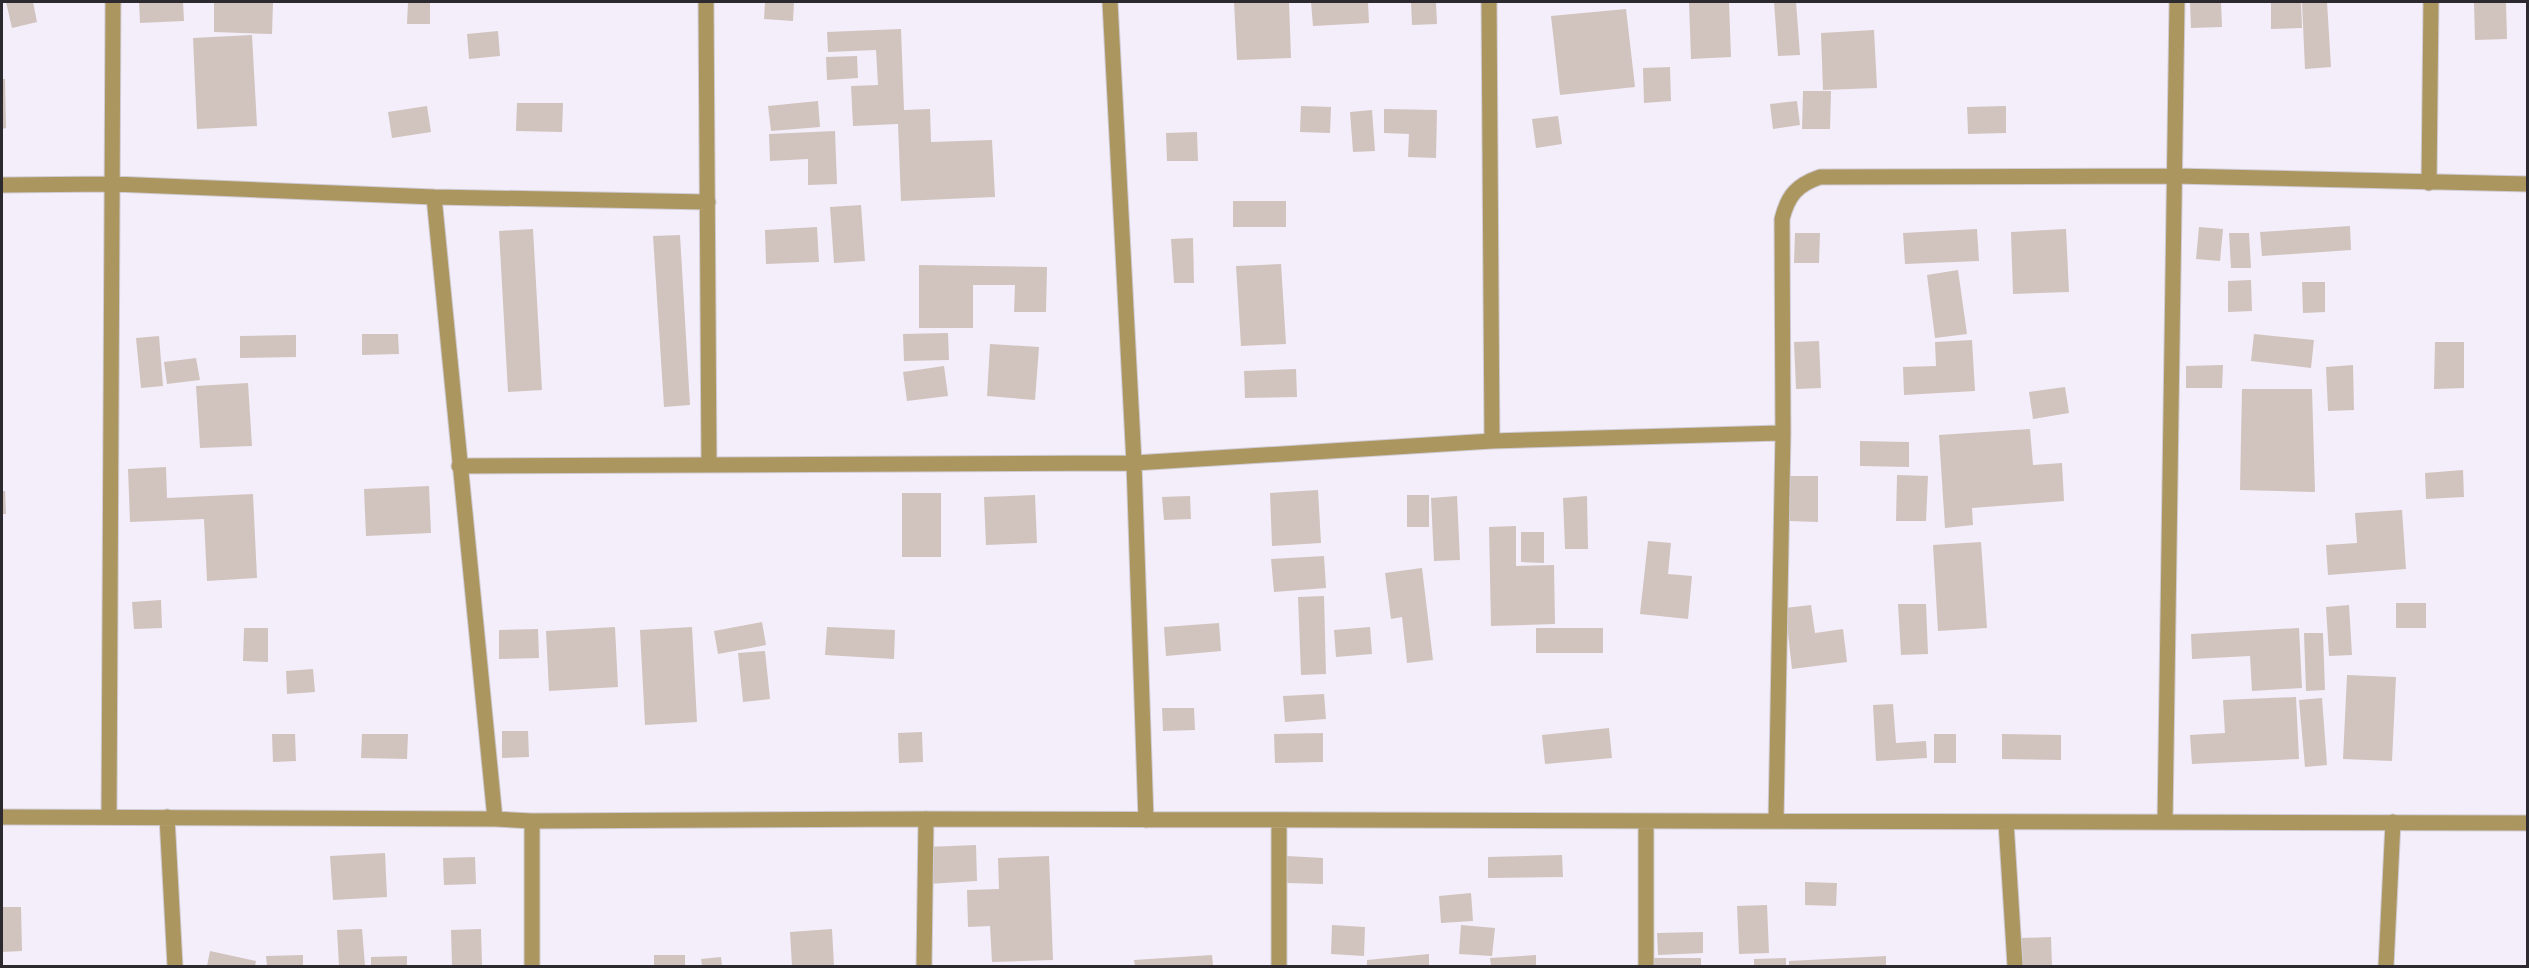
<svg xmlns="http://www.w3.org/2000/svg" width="2529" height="968" font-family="Roboto,sans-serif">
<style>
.building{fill:#d1c4bf}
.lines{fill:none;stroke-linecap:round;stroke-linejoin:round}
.minor-casing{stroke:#cfcbd4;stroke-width:17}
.minor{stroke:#ac965f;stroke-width:15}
</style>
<rect width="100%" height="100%" fill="#f3eef9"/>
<!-- building -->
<path class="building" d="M 6,2 L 33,2 L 37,22 L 12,28 Z
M 139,2 L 183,2 L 184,21 L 140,23 Z
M 214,2 L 273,2 L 272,34 L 214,32 Z
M 408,2 L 430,2 L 430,24 L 407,24 Z
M 765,2 L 794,2 L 793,21 L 764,19 Z
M 1234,2 L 1289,2 L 1291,58 L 1237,60 Z
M 1311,2 L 1368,2 L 1369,23 L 1313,26 Z
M 1411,2 L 1436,2 L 1437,24 L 1412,25 Z
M 1689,2 L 1729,2 L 1731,57 L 1691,59 Z
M 1774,2 L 1796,2 L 1800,55 L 1778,56 Z
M 2190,2 L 2221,2 L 2222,27 L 2191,28 Z
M 2271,2 L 2301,2 L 2302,28 L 2271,29 Z
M 2302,2 L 2327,2 L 2331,67 L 2305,69 Z
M 2506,2 L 2507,39 L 2475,40 L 2474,3 Z
M 1626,9 L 1635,87 L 1560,95 L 1551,16 Z
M 901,29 L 904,110 L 930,109 L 931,142 L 992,140 L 995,197 L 901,201 L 898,124 L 853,126 L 851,86 L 878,85 L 876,50 L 828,52 L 827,32 Z
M 1874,30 L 1877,88 L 1823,90 L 1821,33 Z
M 498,31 L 500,56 L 469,59 L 467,34 Z
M 252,35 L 257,126 L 197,129 L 193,38 Z
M 857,56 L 858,78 L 827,80 L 826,57 Z
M 1670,67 L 1671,101 L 1644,103 L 1643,68 Z
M 2,79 L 5,79 L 6,128 L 2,129 Z
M 1803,91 L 1831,91 L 1830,129 L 1802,129 Z
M 818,101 L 820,127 L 771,131 L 768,106 Z
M 1797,101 L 1800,125 L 1773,129 L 1770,104 Z
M 517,103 L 563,103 L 562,132 L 516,131 Z
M 427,106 L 431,132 L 392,138 L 388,112 Z
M 1301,106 L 1331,107 L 1330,133 L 1300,132 Z
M 2006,106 L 2006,133 L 1968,134 L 1967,107 Z
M 1384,109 L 1437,110 L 1436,158 L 1408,157 L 1409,134 L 1384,133 Z
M 1372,110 L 1375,151 L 1353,152 L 1350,112 Z
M 1558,116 L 1562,144 L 1536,148 L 1532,119 Z
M 835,131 L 837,184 L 808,185 L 808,159 L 770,161 L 769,134 Z
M 1197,132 L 1198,161 L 1167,161 L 1166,133 Z
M 1233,201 L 1286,201 L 1286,227 L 1233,227 Z
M 861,205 L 865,261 L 834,263 L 830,207 Z
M 2350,226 L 2351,250 L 2262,256 L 2260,232 Z
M 817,227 L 819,262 L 766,264 L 765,230 Z
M 2199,227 L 2223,229 L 2220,261 L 2196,259 Z
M 533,229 L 542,390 L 508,392 L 499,231 Z
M 1977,229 L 1979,261 L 1905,264 L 1903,233 Z
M 2066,229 L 2069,292 L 2013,294 L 2011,232 Z
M 1795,233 L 1820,233 L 1819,263 L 1794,263 Z
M 2229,233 L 2249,233 L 2251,268 L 2231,268 Z
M 680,235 L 690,405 L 664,407 L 653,236 Z
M 1193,238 L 1194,283 L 1174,283 L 1171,239 Z
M 1281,264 L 1286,344 L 1241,346 L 1236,266 Z
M 919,265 L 1047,267 L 1046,312 L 1014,312 L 1015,285 L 973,285 L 973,328 L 919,328 Z
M 1958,270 L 1967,334 L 1935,338 L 1927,275 Z
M 2251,280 L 2252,311 L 2228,312 L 2228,281 Z
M 2302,282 L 2325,282 L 2325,312 L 2303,313 Z
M 948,333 L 949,360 L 904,361 L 903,334 Z
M 362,334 L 398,334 L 399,354 L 362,355 Z
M 2254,334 L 2314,340 L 2311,368 L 2251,361 Z
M 296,335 L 296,357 L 240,358 L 240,336 Z
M 159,336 L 163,386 L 141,388 L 136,338 Z
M 1972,340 L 1975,391 L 1904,395 L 1903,367 L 1936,366 L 1935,342 Z
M 1819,341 L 1821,388 L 1796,389 L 1794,342 Z
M 2435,342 L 2464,342 L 2464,388 L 2434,389 Z
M 990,344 L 1039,347 L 1035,400 L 987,396 Z
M 196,358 L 200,380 L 167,384 L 164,362 Z
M 2223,365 L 2222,388 L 2186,388 L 2186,366 Z
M 2353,365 L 2354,410 L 2328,411 L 2326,367 Z
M 944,366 L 948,396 L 907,401 L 903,372 Z
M 1296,369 L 1297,397 L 1245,398 L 1244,371 Z
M 248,383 L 252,446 L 200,448 L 196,386 Z
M 2065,387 L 2069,413 L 2033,419 L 2029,392 Z
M 2242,389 L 2312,389 L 2315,492 L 2240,490 Z
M 2030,429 L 2033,465 L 2062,463 L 2064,501 L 1972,508 L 1973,525 L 1945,528 L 1939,435 Z
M 1860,441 L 1909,442 L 1909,467 L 1860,466 Z
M 166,467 L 167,498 L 253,494 L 257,578 L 207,581 L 204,519 L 130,522 L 128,469 Z
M 2463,470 L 2464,497 L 2426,499 L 2425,473 Z
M 1897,475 L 1928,476 L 1926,521 L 1896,521 Z
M 1790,476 L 1818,476 L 1818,522 L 1790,521 Z
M 429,486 L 431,533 L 366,536 L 364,489 Z
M 1318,490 L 1321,543 L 1272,546 L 1270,493 Z
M 2,491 L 5,491 L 6,514 L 2,514 Z
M 902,493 L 941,493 L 941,557 L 902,557 Z
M 1035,495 L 1037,543 L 986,545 L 984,497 Z
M 1407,495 L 1429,495 L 1429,527 L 1407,527 Z
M 1190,496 L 1191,519 L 1164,520 L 1162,497 Z
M 1457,496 L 1460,560 L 1434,561 L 1431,498 Z
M 1587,496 L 1588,549 L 1565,549 L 1563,498 Z
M 2402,510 L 2406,569 L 2328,575 L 2326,545 L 2357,543 L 2355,513 Z
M 1516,526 L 1516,566 L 1554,565 L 1555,624 L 1491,626 L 1489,527 Z
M 1521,532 L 1544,532 L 1544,563 L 1521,562 Z
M 1648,541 L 1671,543 L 1668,574 L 1692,576 L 1688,619 L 1640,614 Z
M 1981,542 L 1987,628 L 1938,631 L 1933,545 Z
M 1324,556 L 1326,588 L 1274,592 L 1271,559 Z
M 1422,568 L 1433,660 L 1407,663 L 1402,617 L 1391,619 L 1385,573 Z
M 1324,596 L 1326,674 L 1301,675 L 1298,597 Z
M 161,600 L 162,628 L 134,629 L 132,602 Z
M 2396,603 L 2426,603 L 2426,628 L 2396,628 Z
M 1898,604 L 1926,604 L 1928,654 L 1901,655 Z
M 1811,605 L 1815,633 L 1843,629 L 1847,662 L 1792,669 L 1785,608 Z
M 2349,605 L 2352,655 L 2329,656 L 2326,607 Z
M 762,622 L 766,645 L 718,654 L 714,631 Z
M 1219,623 L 1221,651 L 1166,656 L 1164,627 Z
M 615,627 L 618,687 L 549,691 L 546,631 Z
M 692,627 L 697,722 L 645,725 L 640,630 Z
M 827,627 L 895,630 L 894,659 L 825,655 Z
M 1370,627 L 1372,654 L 1336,657 L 1334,630 Z
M 244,628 L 268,628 L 268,662 L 243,661 Z
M 1536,628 L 1603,628 L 1603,653 L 1536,653 Z
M 2299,628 L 2302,688 L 2252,691 L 2250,656 L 2192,659 L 2191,634 Z
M 538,629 L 539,658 L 499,659 L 499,630 Z
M 2304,633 L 2323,633 L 2325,690 L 2306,691 Z
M 765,651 L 770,699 L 743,702 L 738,653 Z
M 313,669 L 315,692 L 287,694 L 286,671 Z
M 2347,675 L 2396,677 L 2392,761 L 2343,759 Z
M 1324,694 L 1326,719 L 1285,722 L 1283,696 Z
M 2296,697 L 2299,759 L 2192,764 L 2190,735 L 2225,733 L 2223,700 Z
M 2322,698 L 2327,765 L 2305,767 L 2299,700 Z
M 1893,704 L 1896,743 L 1926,741 L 1927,758 L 1876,761 L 1873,705 Z
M 1162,708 L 1194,708 L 1195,730 L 1163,731 Z
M 1609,728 L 1612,758 L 1545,764 L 1542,735 Z
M 502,731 L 528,731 L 529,757 L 502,758 Z
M 922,732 L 923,762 L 899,763 L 898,733 Z
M 1323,733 L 1323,762 L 1275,763 L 1274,734 Z
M 272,734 L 295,734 L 296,761 L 273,762 Z
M 362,734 L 408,734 L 407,759 L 361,758 Z
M 1934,734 L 1956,734 L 1956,763 L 1934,763 Z
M 2002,734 L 2061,735 L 2061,760 L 2002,759 Z
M 976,845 L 977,881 L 928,884 L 926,847 Z
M 385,853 L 387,897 L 333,900 L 330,856 Z
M 1562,855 L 1563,877 L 1488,878 L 1488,857 Z
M 1049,856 L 1053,960 L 992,962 L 990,926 L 968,927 L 967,890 L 999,889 L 998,858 Z
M 1287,856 L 1323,858 L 1323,884 L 1287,883 Z
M 475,857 L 476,884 L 444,885 L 443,858 Z
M 1805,882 L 1837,883 L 1836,906 L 1805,905 Z
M 1471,893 L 1473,921 L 1441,923 L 1439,896 Z
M 1767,905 L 1769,953 L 1739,954 L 1737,906 Z
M 2,907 L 21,907 L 22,951 L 2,952 Z
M 1332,925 L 1365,927 L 1364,956 L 1331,954 Z
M 1461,925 L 1495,928 L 1492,956 L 1459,954 Z
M 362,929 L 365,966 L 339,966 L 337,930 Z
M 481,929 L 482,966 L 452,966 L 451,930 Z
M 832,929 L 834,966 L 792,966 L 790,932 Z
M 1703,932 L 1703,953 L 1658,955 L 1657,933 Z
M 2051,937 L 2052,966 L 2023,966 L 2021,938 Z
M 210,951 L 256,961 L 255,966 L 207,966 Z
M 1429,954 L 1429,966 L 1367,966 L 1367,960 Z
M 303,955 L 303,966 L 267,966 L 266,956 Z
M 654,955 L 685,955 L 685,966 L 654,966 Z
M 1212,955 L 1213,966 L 1135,966 L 1134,960 Z
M 1536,955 L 1536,966 L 1491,966 L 1490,958 Z
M 407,956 L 407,966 L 371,966 L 371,957 Z
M 1886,956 L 1886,966 L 1789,966 L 1789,961 Z
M 721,957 L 722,966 L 702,966 L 701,959 Z
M 1654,958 L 1701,958 L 1701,966 L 1654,966 Z
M 1786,958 L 1786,966 L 1754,966 L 1754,959 Z"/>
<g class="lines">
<!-- minor casing -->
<g class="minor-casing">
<path id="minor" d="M 706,2 L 709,464
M 1110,2 L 1134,463 L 1146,820
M 1489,2 L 1492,441
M 2429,183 L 2431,2
M 2,185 L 113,184 L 434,197 L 708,202
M 434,197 L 495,819
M 459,466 L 1134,463 L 1492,441 L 1783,433
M 2,817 L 495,819 L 532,821 L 926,819 L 2528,823
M 109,817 L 113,2
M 167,817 L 175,966
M 1279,820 L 1279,966
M 532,821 L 532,966
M 1646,821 L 1646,966
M 1776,821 L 1783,433 L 1782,219 C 1788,195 1797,185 1820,177 L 2174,176 L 2528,184
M 2006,822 L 2015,966
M 2165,822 L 2177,2
M 924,966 L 926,819
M 2386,966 L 2393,822"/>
</g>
<!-- minor -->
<use href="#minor" class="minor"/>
</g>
<!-- border -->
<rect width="2529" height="968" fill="none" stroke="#2c2a2e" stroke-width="6"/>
</svg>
